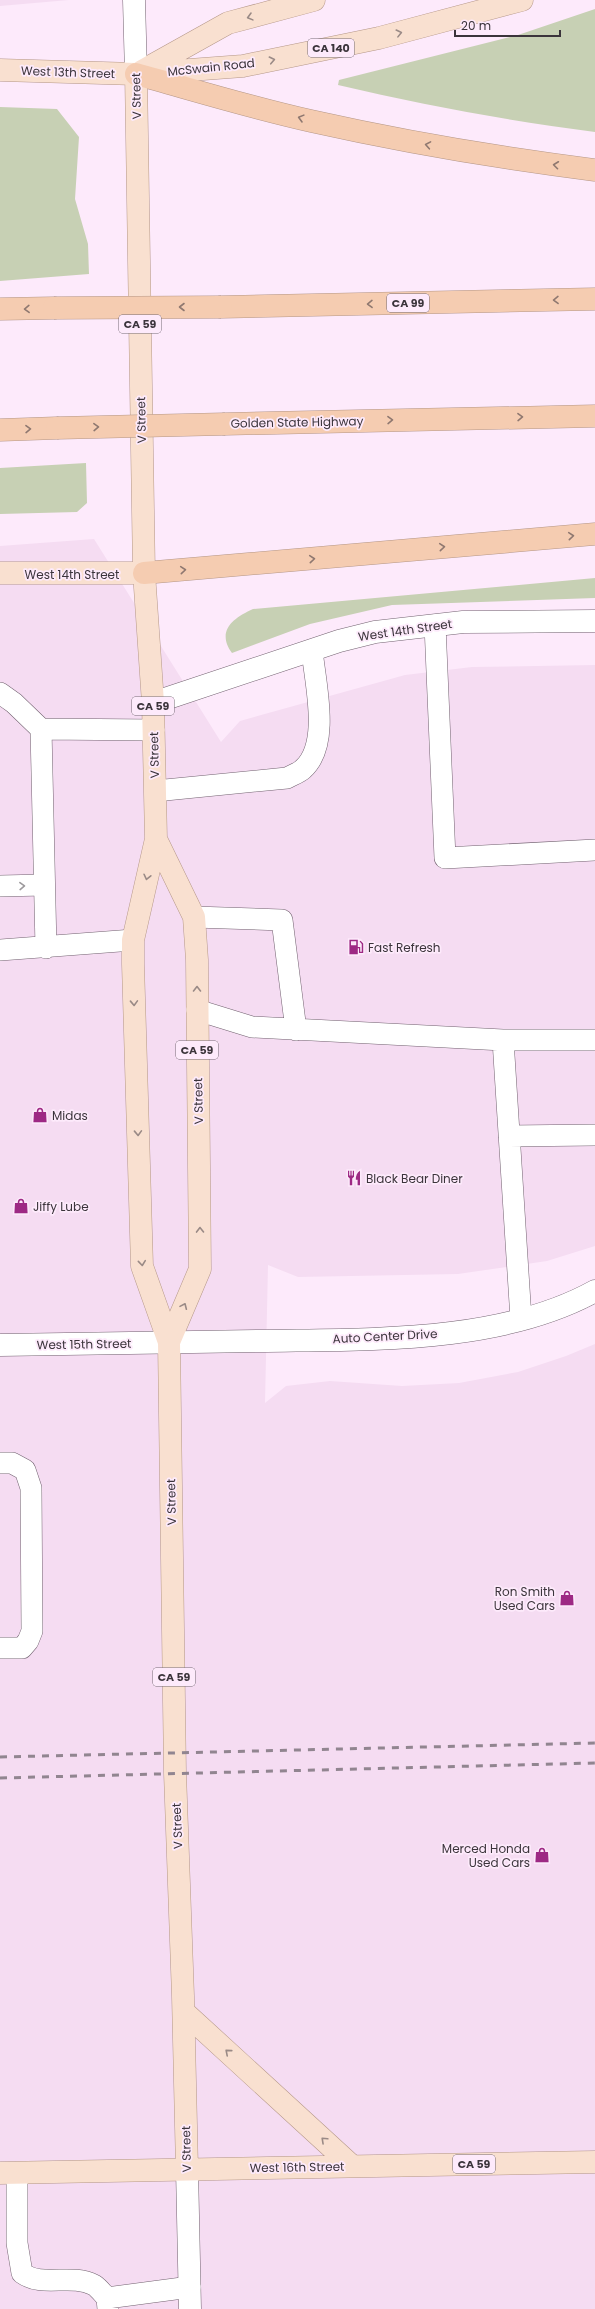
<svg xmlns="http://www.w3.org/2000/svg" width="595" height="2309" font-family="Poppins,sans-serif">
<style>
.built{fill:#f5dcf2}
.green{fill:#c7d0b4}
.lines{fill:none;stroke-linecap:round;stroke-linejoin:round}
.service-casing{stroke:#726270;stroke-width:22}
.minor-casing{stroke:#726270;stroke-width:23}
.tertiary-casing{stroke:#726270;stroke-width:23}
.primary-casing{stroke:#b49788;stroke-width:23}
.motorway-casing{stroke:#b49788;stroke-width:23}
.service{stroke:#fff;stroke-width:21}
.minor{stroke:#fff;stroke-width:22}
.tertiary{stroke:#fff;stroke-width:22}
.primary{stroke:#f9e0d0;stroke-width:22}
.motorway{stroke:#f5ccb1;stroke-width:22}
.rail{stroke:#918590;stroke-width:3;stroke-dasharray:7 7;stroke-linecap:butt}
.motorway-bridge-casing{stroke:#b49788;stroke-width:23;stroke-linecap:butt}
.motorway-bridge{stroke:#f5ccb1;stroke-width:22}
.oneway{stroke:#9a8a86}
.oneway2{stroke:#8f7870}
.oneway3{stroke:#9d9a9d}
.labels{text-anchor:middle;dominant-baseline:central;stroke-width:3.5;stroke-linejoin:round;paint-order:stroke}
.shield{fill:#fdeafb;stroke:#756b75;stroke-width:1}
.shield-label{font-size:11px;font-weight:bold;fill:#3b343b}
.street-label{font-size:12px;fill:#3b343b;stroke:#fdeafb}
.poi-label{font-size:12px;fill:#3b343b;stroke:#fdeafb;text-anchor:start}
</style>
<rect width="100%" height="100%" fill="#fdeafb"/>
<!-- built -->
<path class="built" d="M 0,0 L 69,0 L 0,6 Z
M 94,539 L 221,742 L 240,721 L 405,675 L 472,667 L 595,665 L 595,1246 L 547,1261 L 458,1274 L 298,1277 L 268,1265 L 265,1403 L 286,1386 L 330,1381 L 402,1386 L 459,1383 L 518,1372 L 566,1356 L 595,1344 L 595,2309 L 0,2309 L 0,546 Z"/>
<!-- green -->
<path class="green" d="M 595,9 L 595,132 C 508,121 423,105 338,85 L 339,80 L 518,35 Z
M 0,107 L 57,109 L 79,137 L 75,199 L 88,244 L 89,274 L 0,281 Z
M 86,463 L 87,503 L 77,512 L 0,514 L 0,468 Z
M 595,578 L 595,598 L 392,605 L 310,624 L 232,653 C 216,631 233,618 253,609 Z"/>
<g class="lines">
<!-- service casing -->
<g class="service-casing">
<path id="service" d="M 435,625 L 445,858 L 595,850
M 0,693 L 14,703 L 41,729
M 155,791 L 287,778 C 292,775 299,773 303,769 C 331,744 315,683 312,650
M 0,886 L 44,885
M 194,917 L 282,920 L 296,1030
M 46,948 L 41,729 L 154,730
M 0,950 L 133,940
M 197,1010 L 252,1027 L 503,1040 L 521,1319
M 503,1040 L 595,1040
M 509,1136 L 595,1135
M 0,1463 L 12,1463 L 25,1470 L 31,1488 L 32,1631 L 28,1641 L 22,1648 L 0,1648
M 17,2173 L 17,2243 L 22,2273 C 42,2288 71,2273 94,2285 C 99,2288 103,2294 107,2298 L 108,2309
M 107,2298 L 190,2287"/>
</g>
<!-- minor casing -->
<g class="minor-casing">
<path id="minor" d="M 134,0 L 136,74
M 153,703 L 339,641 L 375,632 L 463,622 L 595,621
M 187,2169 L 190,2309"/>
</g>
<!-- tertiary casing -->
<g class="tertiary-casing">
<path id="tertiary" d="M 0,1345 C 87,1344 173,1342 260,1341 C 367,1339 499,1344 595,1291"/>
</g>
<!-- primary casing -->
<g class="primary-casing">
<path id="primary" d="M 0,70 L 136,74 L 243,66 L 379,38 L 522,0
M 142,71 L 228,23 L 314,0
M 136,74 L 144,573 L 153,703 L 156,839 L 133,940 L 133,964 L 142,1266 L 169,1342 L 175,1773 L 183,1996 L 187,2169
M 0,573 L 144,573
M 156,839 L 194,917 L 197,960 L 200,1269 L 169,1342
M 184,2012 L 352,2166
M 0,2173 L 595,2162"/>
</g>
<!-- motorway casing -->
<g class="motorway-casing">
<path id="motorway" d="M 136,74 C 194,90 252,108 311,121 C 405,142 499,158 595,170
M 221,307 L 595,299
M 0,309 L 54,308
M 225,424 L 595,416
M 0,430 L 57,428
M 144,573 L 595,534"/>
</g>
<!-- service -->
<use href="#service" class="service"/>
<!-- minor -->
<use href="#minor" class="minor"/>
<!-- tertiary -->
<use href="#tertiary" class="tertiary"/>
<!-- primary -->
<use href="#primary" class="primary"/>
<!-- motorway -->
<use href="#motorway" class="motorway"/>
<!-- rail -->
<path class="rail" d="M 0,1757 L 595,1743
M 0,1778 L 595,1763"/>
<!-- motorway-bridge casing -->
<g class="motorway-bridge-casing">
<path id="motorway-bridge" d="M 54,308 L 221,307
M 57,428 L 225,424"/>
</g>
<!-- motorway-bridge -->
<use href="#motorway-bridge" class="motorway-bridge"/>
</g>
<!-- one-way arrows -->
<defs><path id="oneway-chevron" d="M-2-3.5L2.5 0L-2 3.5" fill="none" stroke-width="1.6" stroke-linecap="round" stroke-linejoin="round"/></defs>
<g class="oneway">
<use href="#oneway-chevron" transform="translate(250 17) rotate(165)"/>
<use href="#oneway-chevron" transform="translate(399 33) rotate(-14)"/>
<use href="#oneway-chevron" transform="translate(272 60) rotate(-12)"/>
<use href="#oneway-chevron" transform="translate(147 877) rotate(103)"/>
<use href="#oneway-chevron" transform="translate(197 989) rotate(-90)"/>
<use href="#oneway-chevron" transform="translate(134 1003) rotate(88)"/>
<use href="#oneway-chevron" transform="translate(138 1133) rotate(88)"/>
<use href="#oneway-chevron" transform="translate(200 1230) rotate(-91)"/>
<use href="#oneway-chevron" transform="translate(142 1263) rotate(84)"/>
<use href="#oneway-chevron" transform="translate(184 1306) rotate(-66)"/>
<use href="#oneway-chevron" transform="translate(228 2052) rotate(-139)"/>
<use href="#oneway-chevron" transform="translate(324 2140) rotate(-137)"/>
</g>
<g class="oneway2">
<use href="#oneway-chevron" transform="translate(301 118) rotate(-165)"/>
<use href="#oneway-chevron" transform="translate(428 145) rotate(-170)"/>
<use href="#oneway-chevron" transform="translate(556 165) rotate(-173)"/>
<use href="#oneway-chevron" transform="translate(556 300) rotate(179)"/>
<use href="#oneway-chevron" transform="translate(370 304) rotate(179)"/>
<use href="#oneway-chevron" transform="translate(182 307) rotate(180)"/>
<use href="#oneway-chevron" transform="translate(27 309) rotate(178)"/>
<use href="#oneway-chevron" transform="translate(520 417) rotate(-1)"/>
<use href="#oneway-chevron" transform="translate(390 420) rotate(-1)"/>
<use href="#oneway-chevron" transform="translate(96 427) rotate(-2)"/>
<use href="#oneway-chevron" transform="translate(28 429) rotate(-1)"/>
<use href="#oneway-chevron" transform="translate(571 536) rotate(-5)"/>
<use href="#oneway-chevron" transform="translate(442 547) rotate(-5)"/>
<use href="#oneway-chevron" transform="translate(312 559) rotate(-5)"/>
<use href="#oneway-chevron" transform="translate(183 570) rotate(-5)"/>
</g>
<use class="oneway3" href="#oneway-chevron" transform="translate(22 886) rotate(-2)"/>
<!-- icons -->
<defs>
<g id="fuel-bare" transform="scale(1.2)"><path d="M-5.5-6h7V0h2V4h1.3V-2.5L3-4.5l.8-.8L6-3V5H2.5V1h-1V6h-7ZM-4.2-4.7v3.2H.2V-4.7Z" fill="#9d2984" stroke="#fdeafb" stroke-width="2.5" paint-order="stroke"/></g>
<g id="shop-bare" transform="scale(1.2)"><path d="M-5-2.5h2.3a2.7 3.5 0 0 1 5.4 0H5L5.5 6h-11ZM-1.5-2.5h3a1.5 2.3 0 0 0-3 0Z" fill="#9d2984" stroke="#fdeafb" stroke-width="2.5" paint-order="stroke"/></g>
<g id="restaurant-bare" transform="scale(1.2)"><path d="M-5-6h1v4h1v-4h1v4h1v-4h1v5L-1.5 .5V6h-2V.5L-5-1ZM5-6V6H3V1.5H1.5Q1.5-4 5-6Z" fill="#9d2984" stroke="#fdeafb" stroke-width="2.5" paint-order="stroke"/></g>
</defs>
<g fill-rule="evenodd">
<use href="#fuel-bare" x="356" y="947"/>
<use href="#shop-bare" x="40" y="1115"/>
<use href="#restaurant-bare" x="354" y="1178"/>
<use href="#shop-bare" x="21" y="1206"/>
<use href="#shop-bare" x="567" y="1598"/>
<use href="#shop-bare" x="542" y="1855"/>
</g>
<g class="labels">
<!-- shield labels -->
<g class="shield">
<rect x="308" y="39" width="46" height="18" rx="3"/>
<rect x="387" y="294" width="42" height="18" rx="3"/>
<rect x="119" y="315" width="42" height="18" rx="3"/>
<rect x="132" y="697" width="42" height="18" rx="3"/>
<rect x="176" y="1041" width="42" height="18" rx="3"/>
<rect x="153" y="1668" width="42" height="18" rx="3"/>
<rect x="453" y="2155" width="42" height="18" rx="3"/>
</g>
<g class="shield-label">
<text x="331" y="48">CA 140</text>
<text x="408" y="303">CA 99</text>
<text x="140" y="324">CA 59</text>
<text x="153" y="706">CA 59</text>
<text x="197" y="1050">CA 59</text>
<text x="174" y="1677">CA 59</text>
<text x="474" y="2164">CA 59</text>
</g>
<!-- street labels -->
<g class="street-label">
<text transform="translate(211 67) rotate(-6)">McSwain Road</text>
<text transform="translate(68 72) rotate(2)">West 13th Street</text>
<text transform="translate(136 96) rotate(-91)">V Street</text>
<text transform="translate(141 420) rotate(-91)">V Street</text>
<text transform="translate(297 422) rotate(-1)">Golden State Highway</text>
<text x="72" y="574">West 14th Street</text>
<text transform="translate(405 630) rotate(-8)">West 14th Street</text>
<text transform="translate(154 755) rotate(-91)">V Street</text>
<text transform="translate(198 1101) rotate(-91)">V Street</text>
<text transform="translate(385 1336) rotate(-3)">Auto Center Drive</text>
<text transform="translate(84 1344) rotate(-1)">West 15th Street</text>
<text transform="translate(171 1502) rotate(-91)">V Street</text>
<text transform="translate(177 1826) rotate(-92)">V Street</text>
<text transform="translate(186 2149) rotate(-91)">V Street</text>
<text transform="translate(297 2167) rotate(-1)">West 16th Street</text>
</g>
<!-- poi labels -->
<g class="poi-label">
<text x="368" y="947">Fast Refresh</text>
<text x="52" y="1115">Midas</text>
<text x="366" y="1178">Black Bear Diner</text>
<text x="33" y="1206">Jiffy Lube</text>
<text x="555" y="1591" text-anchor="end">Ron Smith<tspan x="555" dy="14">Used Cars</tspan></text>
<text x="530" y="1848" text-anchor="end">Merced Honda<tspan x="530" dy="14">Used Cars</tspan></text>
</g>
</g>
<!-- scale -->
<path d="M455 30v6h105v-6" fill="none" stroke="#3b343b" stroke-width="2"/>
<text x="461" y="30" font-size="12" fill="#3b343b" stroke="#fdeafb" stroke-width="3" paint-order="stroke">20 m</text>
</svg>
